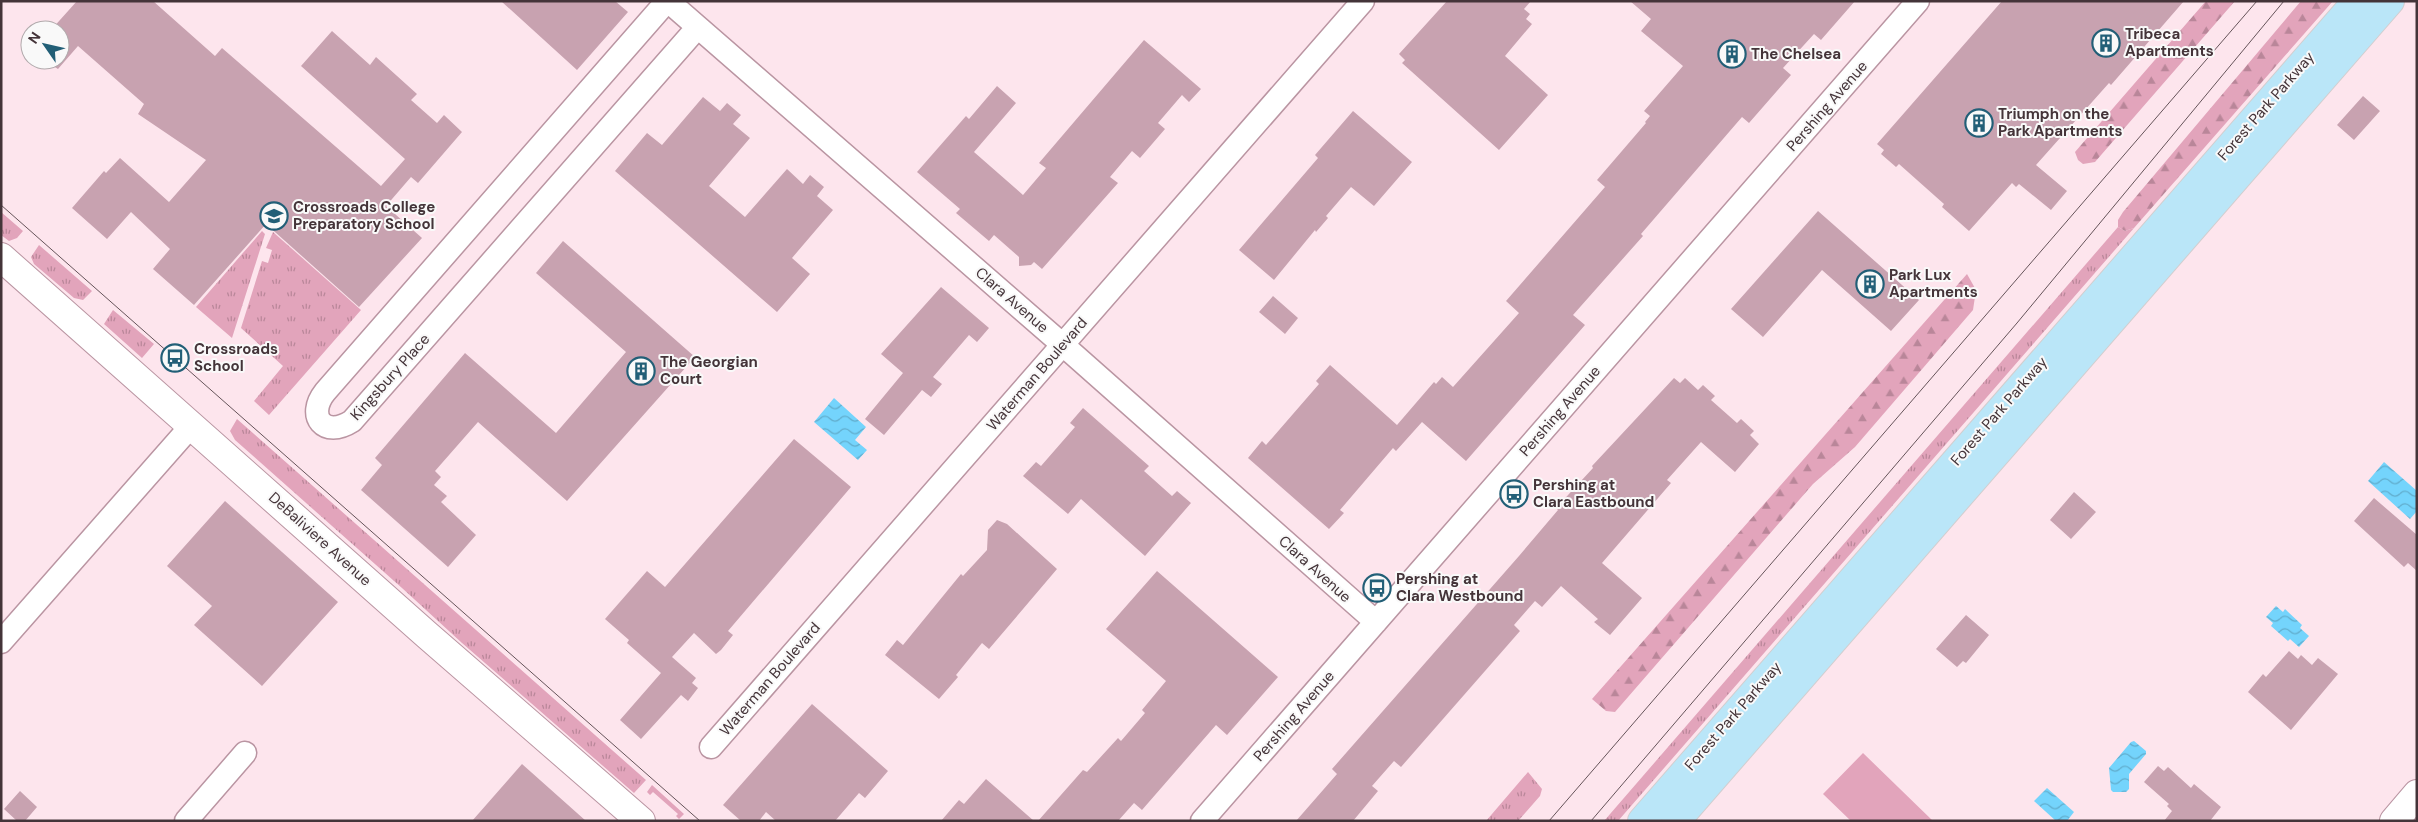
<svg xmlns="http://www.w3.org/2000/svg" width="2418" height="822" font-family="'DM Sans',sans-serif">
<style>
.grass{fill:url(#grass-tufts)}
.forest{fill:url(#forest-firs)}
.garden{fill:#e2a4bb}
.water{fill:url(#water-waves)}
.building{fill:#c8a2b0}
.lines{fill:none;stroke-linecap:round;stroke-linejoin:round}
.street-casing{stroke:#ba95a2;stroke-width:25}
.secondary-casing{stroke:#ba95a2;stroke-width:30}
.primary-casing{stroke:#d2cecf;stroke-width:30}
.street{stroke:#fff;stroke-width:22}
.secondary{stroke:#fff;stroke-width:28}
.primary{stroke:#bae6f8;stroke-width:28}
.tram{stroke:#66545a;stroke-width:1}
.labels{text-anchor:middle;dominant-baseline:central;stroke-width:4;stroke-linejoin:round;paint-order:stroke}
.poi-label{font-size:15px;font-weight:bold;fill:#443439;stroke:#f9f9f9;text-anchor:start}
.street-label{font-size:15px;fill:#443439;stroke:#f9f9f9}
</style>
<defs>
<pattern id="grass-tufts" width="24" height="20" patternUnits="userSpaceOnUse" patternTransform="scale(1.25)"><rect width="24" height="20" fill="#e2a4bb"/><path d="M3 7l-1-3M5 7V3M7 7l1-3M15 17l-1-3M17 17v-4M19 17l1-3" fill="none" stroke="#b98699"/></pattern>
<pattern id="forest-firs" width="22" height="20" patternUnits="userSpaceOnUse" patternTransform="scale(1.25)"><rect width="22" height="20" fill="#e2a4bb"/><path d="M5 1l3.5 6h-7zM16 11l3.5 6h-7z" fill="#b98699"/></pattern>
<pattern id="water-waves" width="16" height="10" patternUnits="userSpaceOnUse" patternTransform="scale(1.25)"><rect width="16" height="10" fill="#74d4fc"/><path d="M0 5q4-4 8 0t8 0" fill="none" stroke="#61adcd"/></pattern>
</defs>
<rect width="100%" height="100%" fill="#fde5ed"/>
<!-- grass -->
<path class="grass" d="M 1,212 L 23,231 L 17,238 L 9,241 L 1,235 Z
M 2118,227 L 2125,231 L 2134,228 L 1618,821 L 1604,821 Z
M 262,231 L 265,234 L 232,338 L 196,307 Z
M 273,232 L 361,310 L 269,415 L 254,401 L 283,366 L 241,328 L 262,261 L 268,263 L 272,250 L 266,248 Z
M 39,245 L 92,291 L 83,300 L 74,298 L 34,264 L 31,257 Z
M 113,310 L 154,344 L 142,358 L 104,324 Z
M 237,419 L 646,780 L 634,793 L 462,643 L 402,588 L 235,440 L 230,431 Z
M 1528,772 L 1542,789 L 1540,796 L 1518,821 L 1486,821 Z"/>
<!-- forest -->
<path class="forest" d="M 2206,1 L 2235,1 L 2095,162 L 2083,164 L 2078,160 L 2075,152 Z
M 2301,1 L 2333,1 L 2134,228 L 2125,231 L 2118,227 L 2118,220 L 2123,212 Z
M 1967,274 L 1976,290 L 1973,310 L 1855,447 L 1813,484 L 1615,712 L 1606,711 L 1592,699 Z"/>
<!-- garden -->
<path class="garden" d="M 1863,753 L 1933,821 L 1851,821 L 1823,794 Z
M 652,785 L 684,814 L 679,819 L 676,816 L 678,814 L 653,792 L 650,795 L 647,792 Z"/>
<!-- water -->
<path class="water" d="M 834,398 L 866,427 L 855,440 L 867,450 L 858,460 L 814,422 Z
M 2384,462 L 2417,491 L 2417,511 L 2410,519 L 2368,481 Z
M 2276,606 L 2283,612 L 2285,609 L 2302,625 L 2300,628 L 2309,636 L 2299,647 L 2290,639 L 2288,641 L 2271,626 L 2273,623 L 2266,617 Z
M 2134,741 L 2146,751 L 2146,754 L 2129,774 L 2129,789 L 2126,792 L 2113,792 L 2111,790 L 2109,768 L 2131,742 Z
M 2047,788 L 2074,812 L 2067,821 L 2056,821 L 2034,801 Z"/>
<!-- building -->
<path class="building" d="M 77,1 L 153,1 L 215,56 L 222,48 L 381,186 L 405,159 L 301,66 L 332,31 L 370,65 L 376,57 L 417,94 L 411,100 L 437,123 L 444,115 L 462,132 L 418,183 L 411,177 L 386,206 L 422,238 L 359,307 L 266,224 L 194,305 L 153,269 L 170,249 L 131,212 L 107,239 L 72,208 L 104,171 L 106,173 L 120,158 L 169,202 L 206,160 L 138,114 L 144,104 L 78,46 L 58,69 L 44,60 L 60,60 L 60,30 L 51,30 Z
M 501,1 L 615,1 L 628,12 L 577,70 Z
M 1447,1 L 1531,1 L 1524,9 L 1530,14 L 1526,19 L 1532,24 L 1505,56 L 1548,95 L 1499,150 L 1402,63 L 1405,60 L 1399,54 Z
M 1630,1 L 1855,1 L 1821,40 L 1814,34 L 1783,68 L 1791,75 L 1749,123 L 1742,117 L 1641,234 L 1643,236 L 1573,315 L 1585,325 L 1466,461 L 1422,422 L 1396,451 L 1393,448 L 1340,510 L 1344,513 L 1329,529 L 1248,458 L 1262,441 L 1266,445 L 1319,384 L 1316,381 L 1330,365 L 1397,425 L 1434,382 L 1436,384 L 1442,377 L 1453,387 L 1519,313 L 1506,301 L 1605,187 L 1597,180 L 1646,123 L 1645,122 L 1650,116 L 1644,111 L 1683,66 L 1641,31 L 1651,19 Z
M 2002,1 L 2184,1 L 2111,85 L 2109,83 L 2036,165 L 2067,191 L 2051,210 L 2019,184 L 2016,187 L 2012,183 L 1969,231 L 1942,207 L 1944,204 L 1899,164 L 1896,167 L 1881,154 L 1884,150 L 1877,144 Z
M 1144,40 L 1201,89 L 1189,102 L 1182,95 L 1158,123 L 1165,129 L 1140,158 L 1132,151 L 1110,177 L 1118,183 L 1042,269 L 1034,262 L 1031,265 L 1019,266 L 1019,257 L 994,235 L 989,241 L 956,213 L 960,209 L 917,172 L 966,116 L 969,119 L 997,86 L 1016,103 L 974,152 L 1023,195 L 1046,168 L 1039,163 Z
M 2363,96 L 2380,111 L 2354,140 L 2337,125 Z
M 703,97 L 720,111 L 727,103 L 741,115 L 733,124 L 750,138 L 709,186 L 745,217 L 787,169 L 803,184 L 810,175 L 824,187 L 817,196 L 833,210 L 792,258 L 810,274 L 777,312 L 615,171 L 647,133 L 662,145 Z
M 1353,111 L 1412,162 L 1374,206 L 1351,187 L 1326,216 L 1328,218 L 1316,232 L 1315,230 L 1274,280 L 1239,250 L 1318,158 L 1315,155 Z
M 1818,211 L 1919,300 L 1891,331 L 1822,270 L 1763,337 L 1731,309 Z
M 563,241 L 695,357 L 567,501 L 478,422 L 435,471 L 441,477 L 434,485 L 447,496 L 441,502 L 476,535 L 448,567 L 361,490 L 382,465 L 375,458 L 465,353 L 556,433 L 626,352 L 536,273 Z
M 941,287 L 989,328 L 977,342 L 969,335 L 933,377 L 942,384 L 931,397 L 922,390 L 884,435 L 865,419 L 903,373 L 881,354 Z
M 1273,296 L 1298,318 L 1285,334 L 1259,312 Z
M 1674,378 L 1680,383 L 1685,378 L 1698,390 L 1703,385 L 1715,396 L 1711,400 L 1737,423 L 1741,419 L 1754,431 L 1750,435 L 1759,444 L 1735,472 L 1701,442 L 1667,480 L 1671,483 L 1602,563 L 1642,598 L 1610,635 L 1594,622 L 1598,619 L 1561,586 L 1542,607 L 1535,601 L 1514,625 L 1520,631 L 1401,767 L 1394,761 L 1372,786 L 1378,791 L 1353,821 L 1296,821 L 1337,774 L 1332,769 L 1519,556 L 1558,510 L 1556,508 L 1593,468 L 1592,466 Z
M 1083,408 L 1149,466 L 1144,471 L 1172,496 L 1177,491 L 1191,503 L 1145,556 L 1081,499 L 1068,514 L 1023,476 L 1036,462 L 1041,466 L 1075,427 L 1070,423 Z
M 794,439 L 851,487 L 728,631 L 733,635 L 721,650 L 716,654 L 694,633 L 672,657 L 696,678 L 692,683 L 698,688 L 688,701 L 681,695 L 641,739 L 620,720 L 661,673 L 627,643 L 629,640 L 605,619 L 647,571 L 665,587 Z
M 2074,492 L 2096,512 L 2071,539 L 2050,520 Z
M 2374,498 L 2417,535 L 2417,571 L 2408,563 L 2404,567 L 2354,521 Z
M 225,501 L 338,602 L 262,686 L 194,625 L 212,606 L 167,566 Z
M 997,520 L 1007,524 L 1057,569 L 989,649 L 982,643 L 956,675 L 958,677 L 939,699 L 885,655 L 897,640 L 903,645 L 961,574 L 963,576 L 987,550 L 988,530 Z
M 1157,571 L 1278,677 L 1227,735 L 1216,725 L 1142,810 L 1134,803 L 1118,821 L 1038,821 L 1083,770 L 1087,772 L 1118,738 L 1121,741 L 1145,713 L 1142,710 L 1166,681 L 1106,629 Z
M 1966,615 L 1989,635 L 1966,663 L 1963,661 L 1957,667 L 1936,649 Z
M 2289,651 L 2298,659 L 2301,655 L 2312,665 L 2318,658 L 2338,674 L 2291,730 L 2248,692 L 2263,674 L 2266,677 Z
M 812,704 L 888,771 L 865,798 L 859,793 L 835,821 L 776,821 L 766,812 L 759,821 L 741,821 L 723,805 Z
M 522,764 L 586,821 L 472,821 Z
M 2158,766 L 2164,771 L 2168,767 L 2191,788 L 2194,784 L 2221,807 L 2210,821 L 2164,821 L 2172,811 L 2167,806 L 2169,804 L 2144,782 Z
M 986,779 L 1034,821 L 941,821 L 959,800 L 964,804 Z
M 20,791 L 37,807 L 25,821 L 17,821 L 4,809 Z"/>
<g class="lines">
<!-- street casing -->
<g class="street-casing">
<path id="street" d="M 667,1 L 325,392 C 306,416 324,439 352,421 L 697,28
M 668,1 L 1063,345 L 1376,622
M 1,642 L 192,425
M 711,747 L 1363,1
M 186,821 L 245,753
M 1202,821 L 1918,1"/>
</g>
<!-- secondary casing -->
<g class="secondary-casing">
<path id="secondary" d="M 1,257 L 427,635 L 641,821
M 2394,821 L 2417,794"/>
</g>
<!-- primary casing -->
<g class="primary-casing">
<path id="primary" d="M 1642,821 L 2357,1
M 1676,821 L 2390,1"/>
</g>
<!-- street -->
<use href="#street" class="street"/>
<!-- secondary -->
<use href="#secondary" class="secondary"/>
<!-- primary -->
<use href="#primary" class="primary"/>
<!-- tram -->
<path class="tram" d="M 1,205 L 700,821
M 1549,821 L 2257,1
M 1591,821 L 2017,323 L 2284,1"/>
</g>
<!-- icons -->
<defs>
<g id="building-ring" transform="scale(1.4375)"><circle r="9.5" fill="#f9f9f9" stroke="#225f77" stroke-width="1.5"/><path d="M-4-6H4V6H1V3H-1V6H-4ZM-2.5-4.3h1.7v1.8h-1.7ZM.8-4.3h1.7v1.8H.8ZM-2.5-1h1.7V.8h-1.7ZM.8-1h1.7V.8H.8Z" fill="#225f77"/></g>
<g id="school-ring" transform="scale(1.4375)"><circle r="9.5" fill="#f9f9f9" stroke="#225f77" stroke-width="1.5"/><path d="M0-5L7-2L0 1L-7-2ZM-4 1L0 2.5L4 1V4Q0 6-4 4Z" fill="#225f77"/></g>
<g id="bus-ring" transform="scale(1.4375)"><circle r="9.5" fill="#f9f9f9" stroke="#225f77" stroke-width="1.5"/><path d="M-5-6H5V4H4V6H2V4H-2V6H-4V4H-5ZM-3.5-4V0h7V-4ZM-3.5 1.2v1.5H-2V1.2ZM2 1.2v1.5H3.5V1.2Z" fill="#225f77"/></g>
</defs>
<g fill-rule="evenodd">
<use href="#building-ring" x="2106" y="43"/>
<use href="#building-ring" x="1732" y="54"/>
<use href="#building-ring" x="1979" y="123"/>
<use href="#school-ring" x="274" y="216"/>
<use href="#building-ring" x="1870" y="284"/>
<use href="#bus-ring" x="175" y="358"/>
<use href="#building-ring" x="641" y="371"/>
<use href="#bus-ring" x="1514" y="494"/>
<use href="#bus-ring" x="1377" y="588"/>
</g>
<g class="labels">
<!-- poi labels -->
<g class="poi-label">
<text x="2125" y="34">Tribeca<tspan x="2125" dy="17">Apartments</tspan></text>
<text x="1751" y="54">The Chelsea</text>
<text x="1998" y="114">Triumph on the<tspan x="1998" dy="17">Park Apartments</tspan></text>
<text x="293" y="207">Crossroads College<tspan x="293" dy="17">Preparatory School</tspan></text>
<text x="1889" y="275">Park Lux<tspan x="1889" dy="17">Apartments</tspan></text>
<text x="194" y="349">Crossroads<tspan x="194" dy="17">School</tspan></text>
<text x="660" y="362">The Georgian<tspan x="660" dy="17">Court</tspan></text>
<text x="1533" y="485">Pershing at<tspan x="1533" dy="17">Clara Eastbound</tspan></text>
<text x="1396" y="579">Pershing at<tspan x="1396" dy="17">Clara Westbound</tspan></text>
</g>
<!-- street labels -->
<g class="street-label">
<text transform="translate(1827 106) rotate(-49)">Pershing Avenue</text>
<text transform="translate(2266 106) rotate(-49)">Forest Park Parkway</text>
<text transform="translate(1012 300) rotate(41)">Clara Avenue</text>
<text transform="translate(1037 374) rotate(-49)">Waterman Boulevard</text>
<text transform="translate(390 377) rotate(-48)">Kingsbury Place</text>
<text transform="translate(1560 411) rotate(-49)">Pershing Avenue</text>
<text transform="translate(1999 411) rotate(-49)">Forest Park Parkway</text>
<text transform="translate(320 539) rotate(42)">DeBaliviere Avenue</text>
<text transform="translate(1315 569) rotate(42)">Clara Avenue</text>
<text transform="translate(770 679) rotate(-49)">Waterman Boulevard</text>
<text transform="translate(1294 716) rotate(-49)">Pershing Avenue</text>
<text transform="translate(1733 716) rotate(-49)">Forest Park Parkway</text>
</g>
</g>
<!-- border -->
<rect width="2418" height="822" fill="none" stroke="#443439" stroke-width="5"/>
<!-- north arrow -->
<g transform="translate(45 45) rotate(304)"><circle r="24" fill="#f9f9f9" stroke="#b1aaac"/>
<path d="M0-4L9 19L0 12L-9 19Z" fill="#225f77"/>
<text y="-8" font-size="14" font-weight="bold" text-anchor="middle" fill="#443439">N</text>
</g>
</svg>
